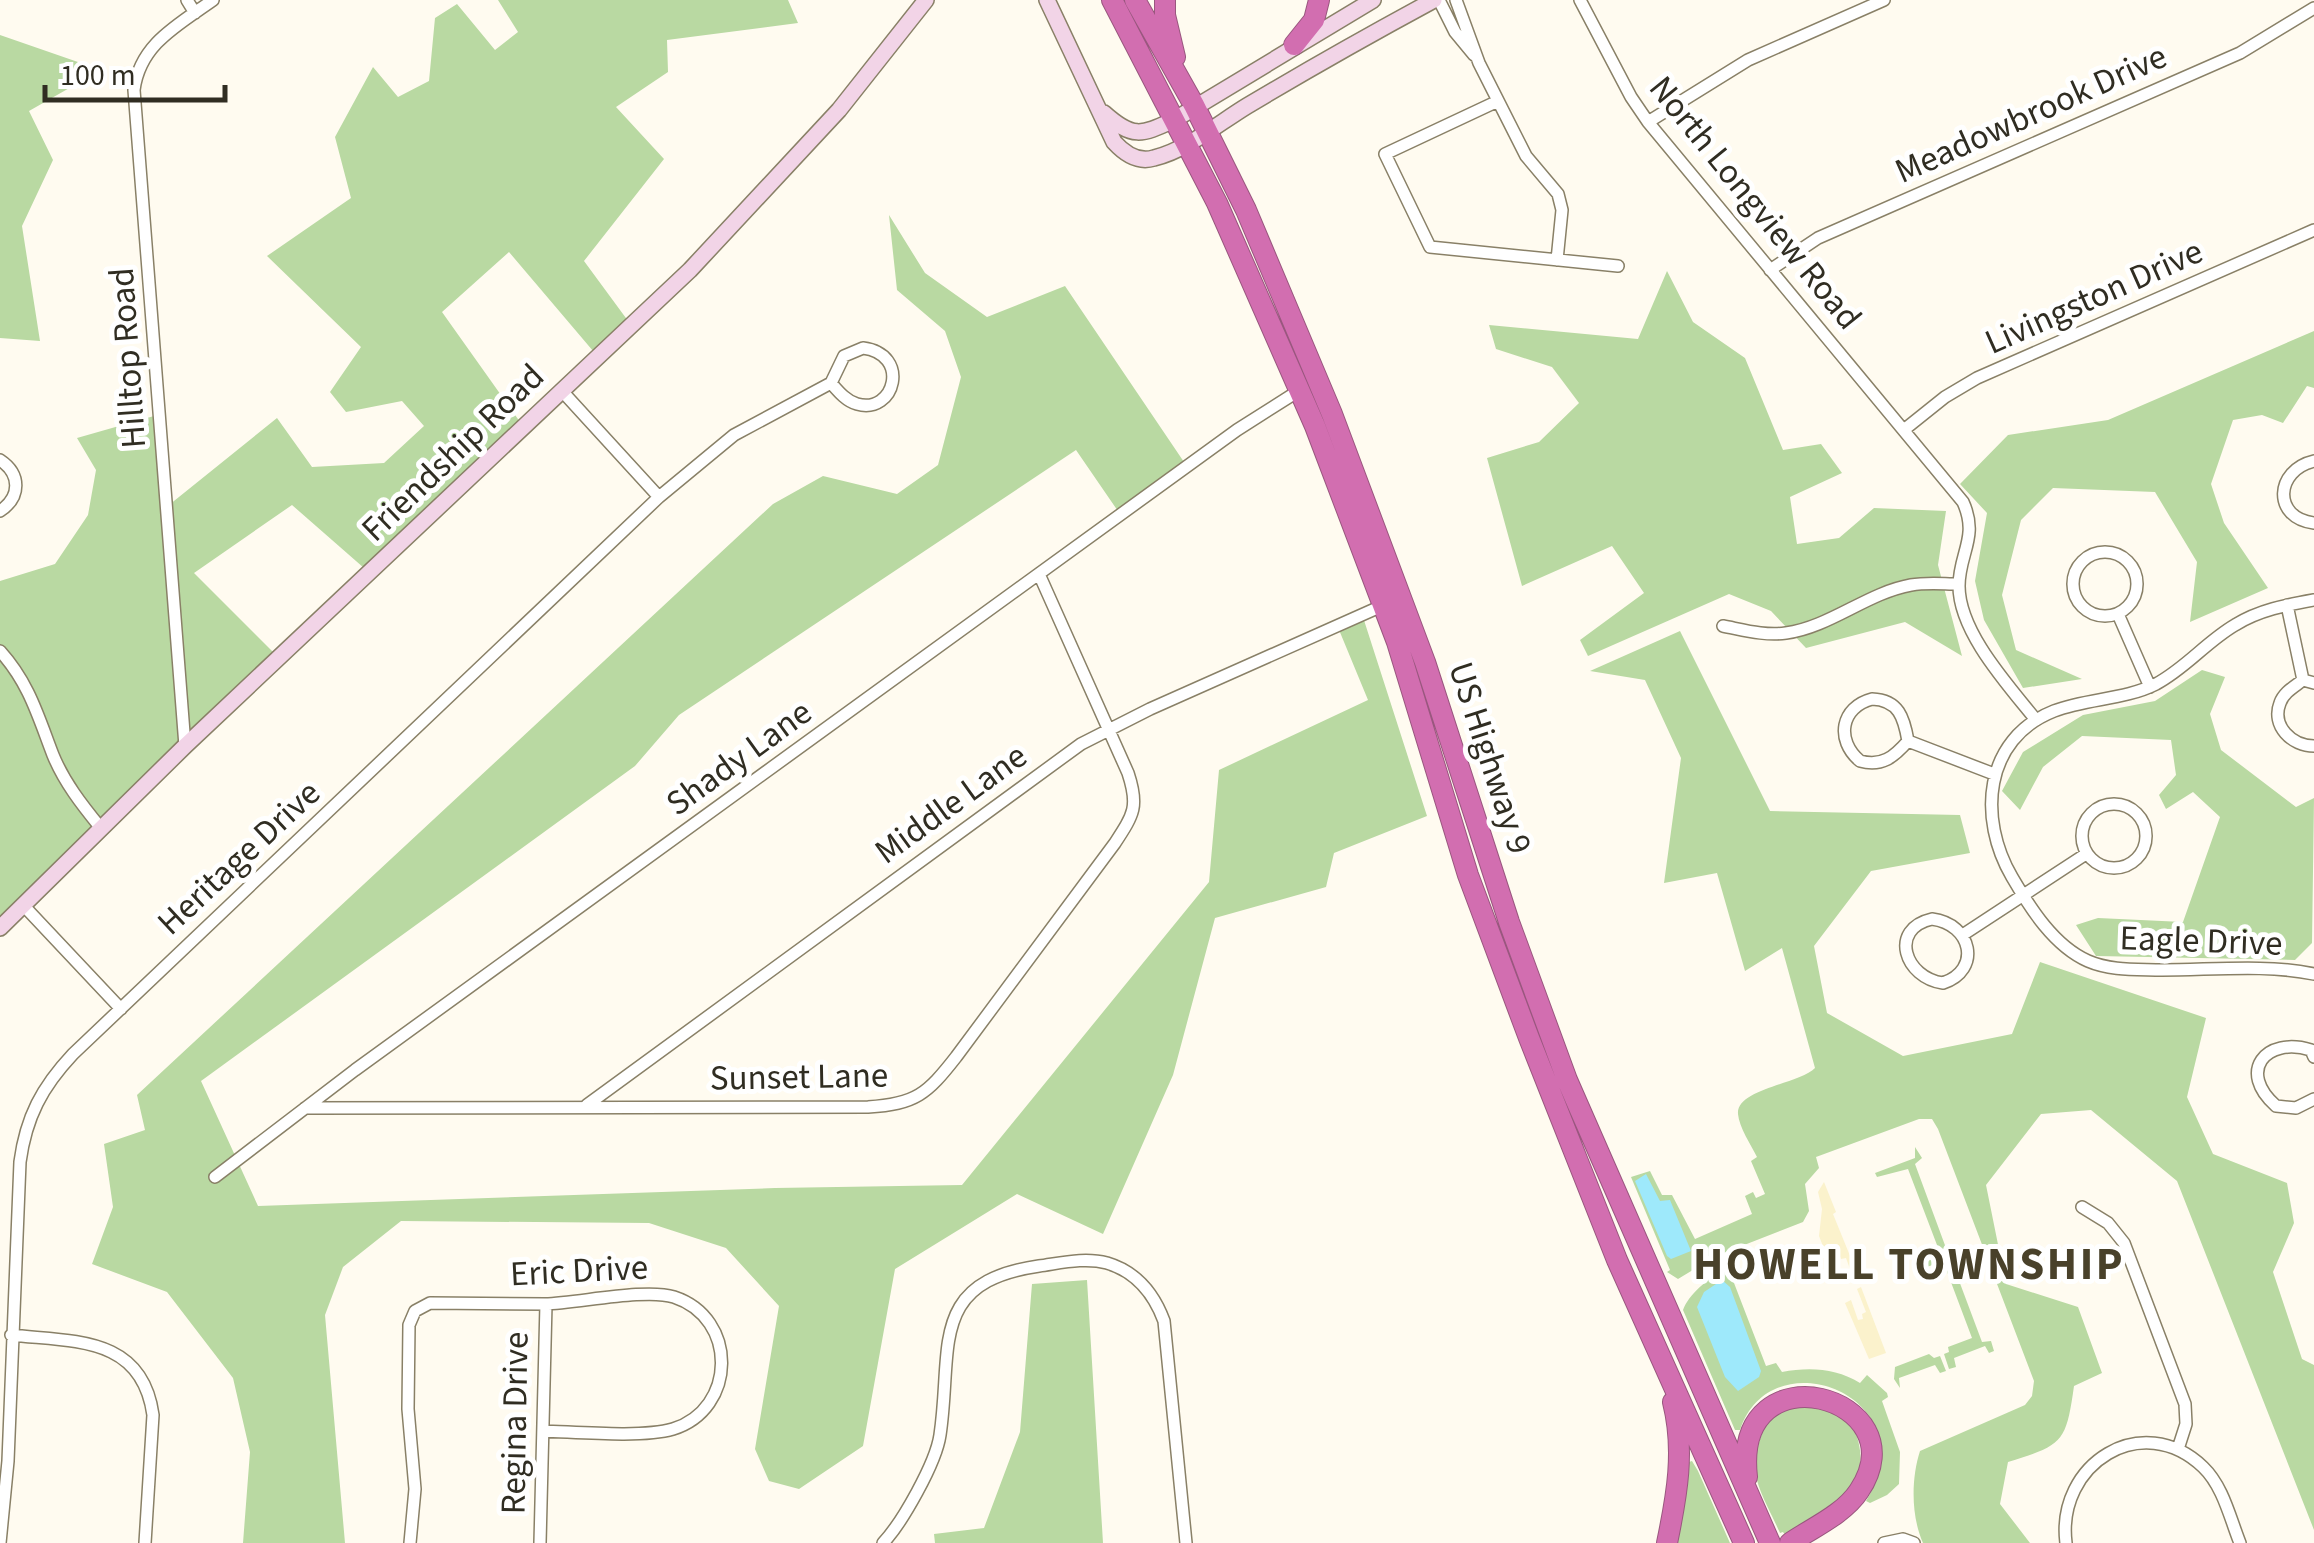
<svg xmlns="http://www.w3.org/2000/svg" width="2314" height="1543" font-family="'Source Sans 3',sans-serif">
<style>
.green{fill:#b9d9a2}
.sand{fill:#fbf2cc}
.water{fill:#9ee9fb}
.lines{fill:none;stroke-linecap:round;stroke-linejoin:round}
.street-casing{stroke:#898067;stroke-width:14}
.secondary-casing{stroke:#898067;stroke-width:18}
.highway-casing{stroke:#99577e;stroke-width:22}
.street{stroke:#fff;stroke-width:11}
.secondary{stroke:#f2d4e7;stroke-width:15}
.highway{stroke:#d26eb0;stroke-width:20}
.labels{text-anchor:middle;dominant-baseline:central;stroke-width:10;stroke-linejoin:round;paint-order:stroke}
.street-label{font-size:35px;fill:#302d22;stroke:#fff}
.district-label{font-size:45px;font-weight:bold;letter-spacing:2.5px;fill:#49412a;stroke:#fff}
</style>
<rect width="100%" height="100%" fill="#fffbf0"/>
<!-- green -->
<path class="green" d="M 498,0 L 788,0 L 798,23 L 667,40 L 668,72 L 616,107 L 664,159 L 584,261 L 634,329 L 599,358 L 509,252 L 442,312 L 525,429 L 372,575 L 292,505 L 194,573 L 282,661 L 0,930 L 0,581 L 55,564 L 88,515 L 96,470 L 77,438 L 161,414 L 169,505 L 277,418 L 312,467 L 384,463 L 424,426 L 402,401 L 346,412 L 330,392 L 361,347 L 267,256 L 351,198 L 335,137 L 373,67 L 398,97 L 429,81 L 435,18 L 457,4 L 495,50 L 518,32 Z
M 0,35 L 101,70 L 29,111 L 53,160 L 22,226 L 40,341 L 0,338 Z
M 889,215 L 925,273 L 987,317 L 1065,286 L 1186,465 L 1122,517 L 1076,450 L 679,715 L 635,766 L 201,1081 L 258,1206 L 775,1188 L 962,1185 L 1209,882 L 1219,770 L 1368,700 L 1337,625 L 1362,614 L 1427,816 L 1334,853 L 1326,887 L 1215,918 L 1173,1075 L 1103,1234 L 1017,1194 L 895,1269 L 863,1446 L 799,1489 L 769,1481 L 755,1449 L 779,1306 L 726,1248 L 649,1223 L 401,1221 L 343,1267 L 325,1315 L 345,1543 L 243,1543 L 250,1452 L 233,1378 L 167,1292 L 92,1264 L 113,1207 L 104,1144 L 145,1130 L 137,1095 L 773,504 L 823,476 L 897,494 L 938,465 L 961,377 L 945,331 L 897,290 Z
M 1667,271 L 1693,322 L 1745,358 L 1783,450 L 1821,444 L 1842,473 L 1790,497 L 1797,544 L 1839,538 L 1874,508 L 1946,511 L 1938,565 L 1962,656 L 1905,622 L 1806,648 L 1771,611 L 1729,594 L 1588,656 L 1580,640 L 1644,593 L 1612,546 L 1522,586 L 1487,458 L 1539,442 L 1579,403 L 1552,367 L 1496,349 L 1489,325 L 1638,339 Z
M 2314,331 L 2314,388 L 2307,386 L 2283,423 L 2262,415 L 2233,420 L 2211,484 L 2224,523 L 2268,588 L 2190,622 L 2197,562 L 2155,492 L 2053,488 L 2021,520 L 2002,595 L 2016,650 L 2082,679 L 2023,688 L 1984,620 L 1975,581 L 1987,513 L 1960,484 L 2008,435 L 2108,420 Z
M 1680,631 L 1770,811 L 1960,815 L 1970,853 L 1871,871 L 1814,946 L 1827,1013 L 1903,1056 L 2012,1034 L 2040,962 L 2206,1018 L 2187,1097 L 2213,1154 L 2287,1183 L 2294,1223 L 2273,1272 L 2302,1359 L 2314,1365 L 2314,1530 L 2177,1181 L 2091,1110 L 2041,1114 L 1986,1185 L 2006,1284 L 2078,1307 L 2102,1373 L 2074,1386 C 2066,1443 2063,1445 2008,1462 L 2000,1504 L 2030,1543 L 1923,1543 C 1911,1516 1911,1479 1920,1451 L 2025,1405 L 2032,1396 L 2034,1381 L 1938,1129 L 1932,1119 L 1919,1119 L 1816,1157 L 1819,1168 L 1805,1184 L 1809,1211 L 1803,1222 L 1716,1256 L 1678,1279 L 1667,1272 L 1670,1270 L 1631,1177 L 1650,1171 L 1662,1195 L 1672,1195 L 1695,1239 L 1752,1214 L 1745,1196 L 1753,1192 L 1756,1198 L 1765,1194 L 1751,1161 L 1757,1157 C 1751,1145 1739,1127 1738,1114 C 1736,1089 1799,1084 1815,1068 L 1782,948 L 1745,971 L 1717,873 L 1664,883 L 1681,758 L 1645,680 L 1590,671 Z
M 2202,670 L 2225,677 L 2210,714 L 2221,750 L 2296,807 L 2314,798 L 2312,943 L 2295,960 L 2096,956 L 2076,925 L 2098,918 L 2183,922 L 2220,817 L 2193,792 L 2166,809 L 2159,795 L 2176,775 L 2171,740 L 2082,736 L 2043,767 L 2020,810 L 2002,791 L 2023,752 L 2083,715 L 2155,701 Z
M 1915,1147 L 1922,1158 L 1915,1164 L 1946,1248 L 1923,1256 L 1921,1252 L 1937,1245 L 1908,1169 L 1877,1177 L 1875,1173 L 1915,1158 Z
M 1957,1250 L 1960,1258 L 1952,1262 L 1982,1342 L 1991,1341 L 1994,1351 L 1989,1353 L 1985,1346 L 1954,1358 L 1956,1367 L 1949,1369 L 1944,1354 L 1949,1352 L 1948,1347 L 1972,1338 L 1943,1261 L 1927,1267 L 1925,1262 Z
M 1737,1265 L 1729,1270 L 1766,1366 L 1776,1363 L 1782,1372 C 1809,1367 1836,1368 1860,1383 L 1867,1375 L 1887,1393 L 1888,1397 L 1882,1401 L 1900,1452 L 1899,1484 L 1887,1495 L 1870,1503 L 1866,1501 C 1930,1397 1771,1335 1740,1430 L 1735,1430 L 1683,1310 C 1690,1291 1718,1270 1737,1265 Z
M 1087,1280 L 1103,1543 L 935,1543 L 934,1534 L 984,1528 L 1020,1432 L 1032,1284 Z
M 1929,1354 L 1934,1358 L 1940,1356 L 1946,1371 L 1940,1373 L 1935,1365 L 1899,1378 L 1900,1388 L 1894,1379 L 1895,1367 Z
M 1803,1401 L 1851,1421 C 1881,1487 1835,1504 1785,1535 L 1783,1532 L 1780,1533 C 1757,1482 1745,1475 1767,1420 Z
M 1692,1461 L 1698,1471 L 1730,1543 L 1673,1543 L 1689,1462 Z"/>
<!-- sand -->
<path class="sand" d="M 1824,1182 L 1836,1212 L 1833,1214 L 1859,1278 L 1854,1280 L 1846,1258 L 1841,1259 L 1839,1254 L 1834,1256 L 1842,1277 L 1836,1279 L 1819,1236 L 1822,1209 L 1818,1192 Z
M 1861,1287 L 1886,1353 L 1869,1359 L 1845,1303 L 1851,1300 L 1858,1320 L 1863,1319 L 1862,1314 L 1866,1312 L 1857,1289 Z"/>
<!-- water -->
<path class="water" d="M 1646,1174 L 1660,1201 L 1670,1200 L 1691,1251 L 1671,1259 L 1667,1256 L 1635,1181 Z
M 1722,1280 L 1730,1287 L 1761,1371 L 1759,1377 L 1738,1391 L 1725,1377 L 1697,1307 L 1704,1292 Z"/>
<g class="lines">
<!-- street casing -->
<g class="street-casing">
<path id="street" d="M 187,0 L 195,13
M 1439,0 L 1455,32 L 1474,55
M 1456,0 L 1479,63 L 1526,156 L 1558,194 L 1562,210 L 1557,260
M 1580,0 L 1631,97 L 1648,122 L 1963,502 C 1979,537 1959,553 1959,586 C 1959,632 2008,685 2036,720
M 1498,101 L 1385,154 L 1430,247 L 1618,266
M 1648,122 L 1748,60 L 1884,0
M 1770,270 L 1818,238 L 2240,53 L 2314,8
M 863,348 C 911,354 895,415 857,404 C 846,401 838,391 831,383 L 844,356 Z
M 562,391 L 659,497
M 1905,429 L 1945,397 L 1977,378 L 2314,230
M 0,460 C 21,474 21,497 0,511
M 2314,461 C 2275,470 2272,518 2314,523
M2073 584a32 32 0 1 1 64 0a32 32 0 1 1-64 0Z
M 2314,600 C 2286,605 2259,610 2235,625 C 2206,642 2186,668 2156,684 C 2124,700 2088,698 2054,711 C 1983,739 1978,819 2012,877 C 2030,908 2054,946 2088,961 C 2111,971 2137,969 2162,970 C 2212,970 2266,964 2314,974
M 2287,605 L 2303,680
M 2118,614 L 2150,687
M 1723,626 C 1744,630 1765,636 1786,633 C 1830,627 1867,593 1911,585 C 1927,582 1943,584 1959,584
M 0,651 C 29,683 38,716 53,755 C 64,782 82,805 100,827
M 2314,683 L 2303,680 C 2294,687 2284,692 2280,703 C 2271,726 2292,746 2314,746
M 1872,699 C 1899,700 1904,718 1908,741 C 1894,757 1882,767 1860,761 C 1835,740 1841,707 1872,699 Z
M 1908,741 L 1994,774
M 185,746 L 134,90 C 140,44 178,25 213,0
M2082 836a32 32 0 1 1 64 0a32 32 0 1 1-64 0Z
M 24,906 L 121,1009
M 1932,919 C 1972,924 1982,970 1943,983 C 1905,978 1888,929 1932,919 Z
M 1964,934 L 2086,854
M 2314,1057 L 2311,1050 C 2265,1036 2237,1072 2276,1106 L 2296,1108 L 2314,1099
M 587,1105 L 1081,744 L 1150,709 L 1384,605
M 305,1108 L 868,1107 C 916,1104 927,1094 956,1057 L 1115,843 C 1134,814 1139,806 1128,773 L 1039,574
M 215,1177 L 355,1070 L 1237,430 L 1300,390
M 2082,1207 L 2108,1223 L 2124,1243 L 2185,1404 L 2186,1424 L 2178,1449
M 11,1335 C 72,1342 142,1335 153,1415 L 145,1543
M 0,1543 L 8,1461 L 20,1162 C 26,1117 42,1087 73,1054 L 659,497 L 734,435 L 831,383
M 410,1543 L 415,1489 L 408,1409 L 409,1325 L 415,1311 L 430,1303 C 469,1303 507,1304 545,1304 C 579,1303 646,1288 674,1297 C 738,1318 737,1409 673,1429 C 642,1438 577,1432 543,1431
M 540,1543 L 546,1304
M 883,1543 C 902,1523 936,1463 940,1435 C 953,1349 927,1282 1039,1266 C 1061,1263 1085,1257 1107,1263 C 1137,1272 1154,1294 1164,1321 L 1186,1543
M 1884,1543 L 1903,1539 L 1914,1543
M 2066,1543 C 2056,1464 2142,1409 2203,1467 C 2223,1486 2230,1518 2240,1543"/>
</g>
<!-- secondary casing -->
<g class="secondary-casing">
<path id="secondary" d="M 1047,0 L 1114,142 C 1124,153 1138,163 1154,158 C 1187,150 1219,123 1247,106 C 1309,69 1371,34 1434,0
M 1104,113 C 1133,139 1141,135 1174,120 L 1373,0
M 0,928 L 185,746 L 690,270 L 839,110 L 926,0"/>
</g>
<!-- highway casing -->
<g class="highway-casing">
<path id="highway" d="M 1112,0 L 1217,203 L 1315,426 L 1397,642 L 1468,875 L 1529,1038 L 1617,1260 L 1744,1543
M 1135,0 L 1194,105 L 1246,210 L 1332,414 L 1425,662 L 1509,922 L 1567,1080 L 1770,1543
M 1165,0 L 1165,15 L 1175,57
M 1294,45 L 1314,20 L 1319,0
M 1747,1477 C 1732,1344 1922,1397 1859,1491 C 1844,1514 1812,1528 1790,1543
M 1667,1543 C 1677,1495 1685,1450 1673,1402"/>
</g>
<!-- street -->
<use href="#street" class="street"/>
<!-- secondary -->
<use href="#secondary" class="secondary"/>
<!-- highway -->
<use href="#highway" class="highway"/>
</g>
<g class="labels">
<!-- street labels -->
<g class="street-label">
<text transform="translate(2031 114) rotate(-24)">Meadowbrook Drive</text>
<text transform="translate(1755 203) rotate(51)">North Longview Road</text>
<text transform="translate(2094 297) rotate(-24)">Livingston Drive</text>
<text transform="translate(128 358) rotate(-94)">Hilltop Road</text>
<text transform="translate(453 453) rotate(-44)">Friendship Road</text>
<text transform="translate(739 758) rotate(-36)">Shady Lane</text>
<text transform="translate(1490 758) rotate(72)">US Highway 9</text>
<text transform="translate(951 804) rotate(-36)">Middle Lane</text>
<text transform="translate(239 858) rotate(-43)">Heritage Drive</text>
<text transform="translate(2201 941) rotate(2)">Eagle Drive</text>
<text transform="translate(799 1077) rotate(-1)">Sunset Lane</text>
<text transform="translate(579 1271) rotate(-3)">Eric Drive</text>
<text transform="translate(515 1423) rotate(-89)">Regina Drive</text>
</g>
<!-- district labels -->
<g class="district-label">
<text x="1909" y="1265">HOWELL TOWNSHIP</text>
</g>
</g>
<!-- scale -->
<path d="M45 85v15h180v-15" fill="none" stroke="#302d22" stroke-width="5"/>
<text x="60" y="85" font-size="30" fill="#302d22" stroke="#ffffff" stroke-width="8" paint-order="stroke">100 m</text>
</svg>
